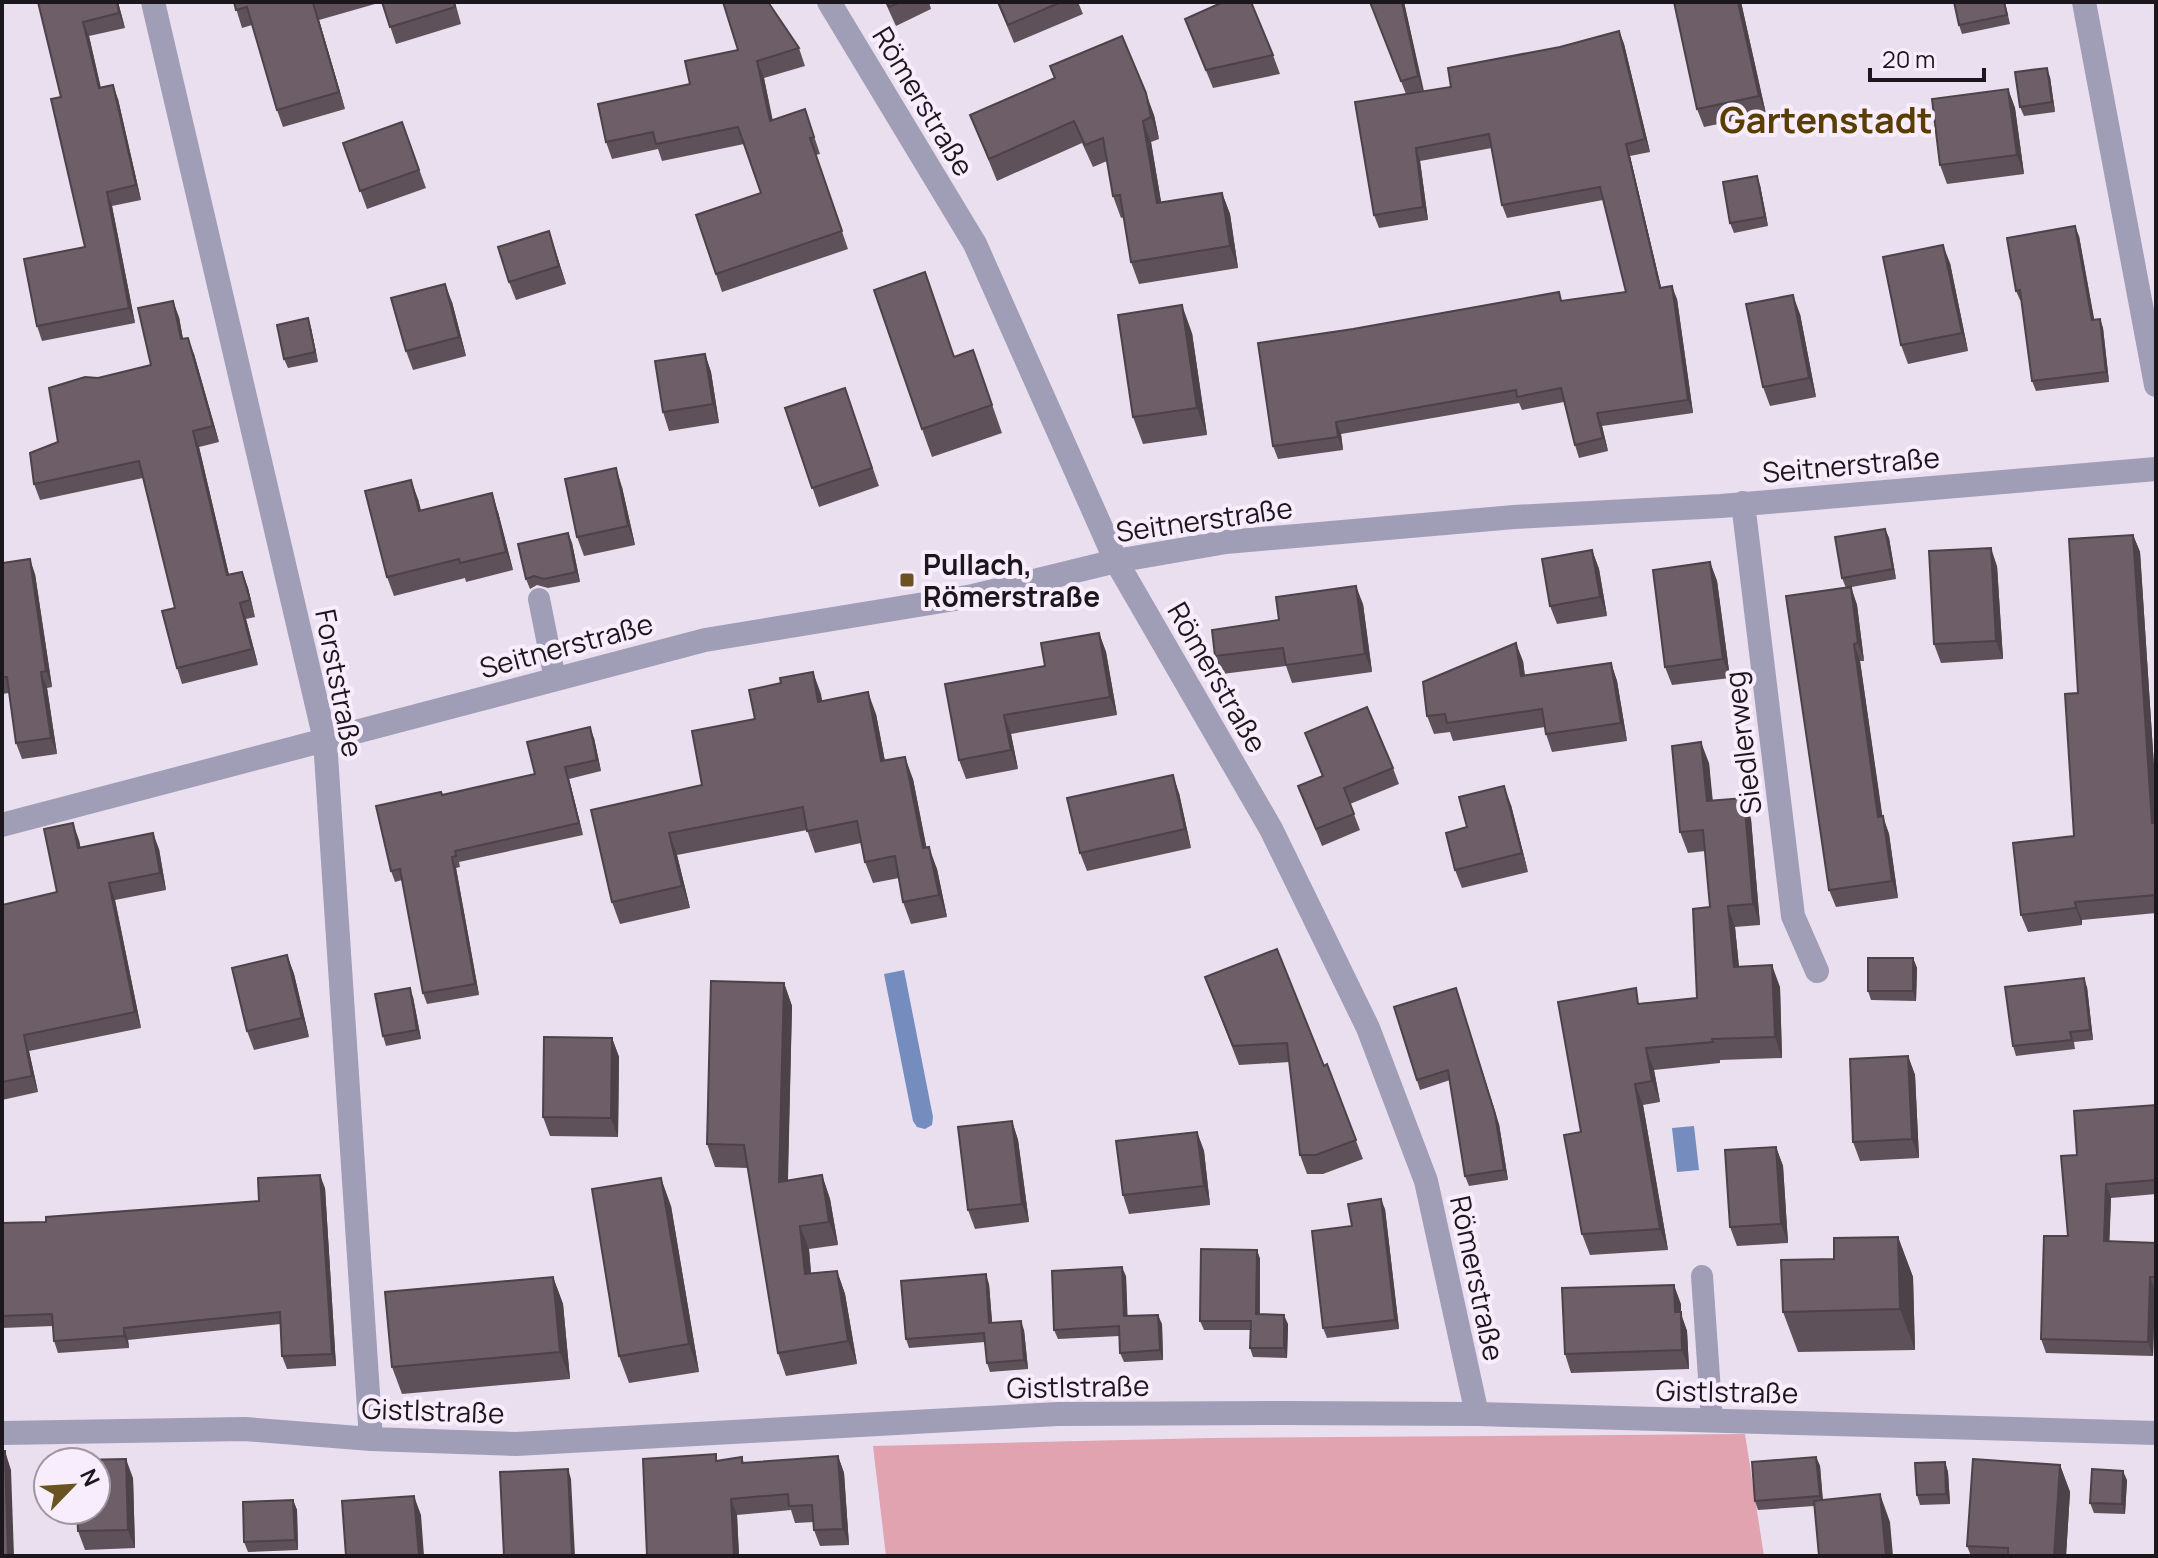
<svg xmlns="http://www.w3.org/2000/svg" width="2158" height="1558" font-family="Manrope,sans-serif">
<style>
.green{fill:#e0a3af}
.water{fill:#758cbf}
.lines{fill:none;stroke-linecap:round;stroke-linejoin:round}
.service{stroke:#a09db6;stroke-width:22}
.minor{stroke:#a09db6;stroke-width:24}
.wall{fill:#5e5159}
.shaded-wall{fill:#4c4248}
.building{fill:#6d5e67;stroke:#4c4248;stroke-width:2}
.poi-dot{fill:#6b5223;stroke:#f7edfc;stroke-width:3}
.labels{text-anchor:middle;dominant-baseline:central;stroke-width:8;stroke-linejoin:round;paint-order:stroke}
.street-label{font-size:28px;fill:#1b171c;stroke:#f7edfc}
.poi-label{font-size:28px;font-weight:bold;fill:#1b171c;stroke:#f7edfc;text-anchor:start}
.district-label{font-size:36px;font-weight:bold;fill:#593e00;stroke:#f7edfc}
</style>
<rect width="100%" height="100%" fill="#eadfee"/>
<!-- green -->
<path class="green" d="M 1745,1434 L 1764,1556 L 886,1556 L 873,1446 L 1210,1438 Z"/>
<!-- water -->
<path class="water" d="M 904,970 L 933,1117 L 932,1125 L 925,1129 L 917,1127 L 913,1121 L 884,974 Z
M 1694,1126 L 1699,1170 L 1677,1172 L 1672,1128 Z"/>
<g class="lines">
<!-- service -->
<path class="service" d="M 539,599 L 555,679
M 1702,1276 L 1712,1421"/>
<!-- minor -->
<path class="minor" d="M 153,2 L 325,740 L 371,1439
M 829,2 L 975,244 L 1116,561 L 1271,829 L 1368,1028 L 1426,1181 L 1477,1414
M 2084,2 L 2156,385
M 1743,503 L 1793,916 L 1817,971
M 2,825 L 705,640 L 973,596 L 1116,561 L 1226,542 L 1514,517 L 1721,506 L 2156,469
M 2,1433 L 245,1429 L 371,1439 L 516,1444 L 1058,1414 L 1284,1413 L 1477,1414 L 2156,1433"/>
</g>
<!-- wall -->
<path class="wall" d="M 38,2 L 118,2 L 125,28 L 89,36 L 101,88 L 118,99 L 141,200 L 112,206 L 135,323 L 42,341 L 37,326 L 85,247 L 61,97 Z
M 234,2 L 455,2 L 461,24 L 396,44 L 382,2 L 319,20 L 345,109 L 283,127 L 277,110 L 252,25 L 242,28 Z
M 885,2 L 929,2 L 931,9 L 896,26 Z
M 997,2 L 1078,2 L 1083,14 L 1014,43 Z
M 1370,2 L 1404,2 L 1424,91 L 1451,87 L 1560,47 L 1619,31 L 1624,44 L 1650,152 L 1630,156 L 1661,287 L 1677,299 L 1693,413 L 1602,426 L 1608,451 L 1579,458 L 1575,445 L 1564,402 L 1522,410 L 1519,403 L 1341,434 L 1343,450 L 1278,459 L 1273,446 L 1562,301 L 1626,292 L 1603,200 L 1507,218 L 1502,205 L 1492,148 L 1420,161 L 1428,220 L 1379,228 L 1374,215 L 1406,94 Z
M 1674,2 L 1741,2 L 1766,114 L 1704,127 L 1697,109 Z
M 2005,2 L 2010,24 L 1962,34 L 1959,25 Z
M 771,7 L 799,48 L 805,66 L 764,78 L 773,121 L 805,109 L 820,154 L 816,155 L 848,249 L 722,292 L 696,215 L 761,193 L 744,144 L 662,161 L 658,149 L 612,159 L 606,142 L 738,50 Z
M 1185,19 L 1273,55 L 1280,74 L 1213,88 Z
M 1050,66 L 1154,115 L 1159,139 L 1151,142 L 1161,202 L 1222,193 L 1230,214 L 1238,268 L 1139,284 L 1131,262 L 1124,217 L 1121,218 L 1113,196 L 1107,161 L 1093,167 L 1082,143 L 997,181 L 970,115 L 1055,78 Z
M 2050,77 L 2055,112 L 2024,116 L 2020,107 Z
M 2008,89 L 2015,108 L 2024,174 L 1947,184 L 1940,165 Z
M 402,122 L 426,188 L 367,209 L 343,143 Z
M 1760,185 L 1768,226 L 1734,233 L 1730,223 Z
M 549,231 L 566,284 L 516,300 L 509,282 Z
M 2079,236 L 2094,320 L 2100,319 L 2103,328 L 2109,382 L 2036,391 L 2032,381 L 2021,300 L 2020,300 L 2016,291 Z
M 1950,263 L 1968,351 L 1908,364 L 1901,345 Z
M 452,302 L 466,356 L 413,370 L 406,351 Z
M 1800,314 L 1816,397 L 1770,406 L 1763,387 Z
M 179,317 L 183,339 L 194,354 L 219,442 L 199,447 L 229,575 L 242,572 L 248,588 L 255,617 L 246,619 L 258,665 L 182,684 L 177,668 L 175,608 L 143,478 L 40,500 L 34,484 L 58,442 L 98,378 L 151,365 Z
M 308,318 L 311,328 L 318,362 L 288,368 L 284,359 Z
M 1192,333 L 1207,435 L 1143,444 L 1133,417 Z
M 973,350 L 1002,433 L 932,457 L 922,429 L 955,357 Z
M 705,354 L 711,372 L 719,423 L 669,431 L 663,412 Z
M 845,388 L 879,486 L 819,507 L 785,408 Z
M 622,487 L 635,545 L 584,556 L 577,537 Z
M 418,499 L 421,510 L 498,512 L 513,570 L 466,582 L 465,578 L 394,596 L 387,577 Z
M 1885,529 L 1889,538 L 1896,579 L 1846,588 L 1842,578 Z
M 568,533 L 572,543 L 580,582 L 548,588 L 537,585 L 530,589 L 526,579 Z
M 2133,535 L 2140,552 L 2156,797 L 2156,913 L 2082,920 L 2082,925 L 2028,932 L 2021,915 L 2074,836 L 2078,693 Z
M 1592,550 L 1599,569 L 1607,616 L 1557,624 L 1550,606 Z
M 1710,562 L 1717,581 L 1730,678 L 1672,685 L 1665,667 Z
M 2,563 L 35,574 L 52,687 L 47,688 L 57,754 L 22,759 L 16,743 L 9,693 L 2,694 Z
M 1997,566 L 2003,659 L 1941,663 L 1934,644 Z
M 1851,587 L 1857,605 L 1864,661 L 1860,661 L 1882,816 L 1889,834 L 1898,898 L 1836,907 L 1829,890 Z
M 1363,604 L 1372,672 L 1292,683 L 1286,666 L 1222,674 L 1215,656 L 1279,620 Z
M 1099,633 L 1106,652 L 1117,715 L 1011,734 L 1018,769 L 966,779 L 959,760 L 1045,666 Z
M 1523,661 L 1525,676 L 1611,663 L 1617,681 L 1627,741 L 1552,752 L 1546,734 L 1545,727 L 1453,741 L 1450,732 L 1434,734 L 1427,716 Z
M 813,672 L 822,701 L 876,714 L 885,761 L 913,779 L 926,847 L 937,869 L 947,917 L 911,924 L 903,902 L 899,878 L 873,883 L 865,862 L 861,843 L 815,853 L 807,830 L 677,855 L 690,908 L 620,924 L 612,902 L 781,683 Z
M 1305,733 L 1393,768 L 1399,784 L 1350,804 L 1360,830 L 1322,846 L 1298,786 L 1322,776 Z
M 594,738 L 601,771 L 569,779 L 583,835 L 459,862 L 460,867 L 456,868 L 479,995 L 427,1004 L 423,993 L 402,880 L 395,882 L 391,871 L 442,795 L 535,774 Z
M 1709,763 L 1712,801 L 1744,798 L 1751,819 L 1760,925 L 1735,927 L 1739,967 L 1780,987 L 1782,1058 L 1720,1060 L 1720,1063 L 1654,1070 L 1660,1102 L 1643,1105 L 1668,1250 L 1590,1255 L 1582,1234 L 1581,1132 L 1641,1003 L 1697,998 L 1710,907 L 1705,851 L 1688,853 L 1680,832 Z
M 1179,793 L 1191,848 L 1087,871 L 1080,853 Z
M 1511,805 L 1528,872 L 1462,888 L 1455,870 Z
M 79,840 L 80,848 L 159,849 L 166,890 L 115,900 L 141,1028 L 29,1051 L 38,1092 L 2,1100 L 2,905 L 57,892 Z
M 287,955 L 294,974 L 309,1037 L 254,1050 L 247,1031 Z
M 1913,958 L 1917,968 L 1916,1001 L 1871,1000 L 1868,991 Z
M 1205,977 L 1324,1066 L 1327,1064 L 1363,1159 L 1323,1174 L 1307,1174 L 1300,1155 L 1290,1062 L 1239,1065 Z
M 784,983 L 792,1006 L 788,1181 L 822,1175 L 830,1199 L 838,1245 L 809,1249 L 811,1273 L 837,1271 L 845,1294 L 857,1364 L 786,1376 L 778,1353 L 748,1168 L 715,1167 L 707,1144 Z
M 2087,987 L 2093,1040 L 2074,1042 L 2075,1049 L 2016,1056 L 2013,1046 Z
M 413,997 L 421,1039 L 386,1046 L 383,1036 Z
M 1394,1007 L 1499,1124 L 1508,1180 L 1469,1186 L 1465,1176 L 1450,1080 L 1420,1090 Z
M 612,1038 L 619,1057 L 618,1137 L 550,1136 L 543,1117 Z
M 1908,1056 L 1915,1075 L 1919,1158 L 1860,1161 L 1853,1142 Z
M 2156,1105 L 2156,1194 L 2111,1198 L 2109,1241 L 2156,1243 L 2156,1291 L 2155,1291 L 2153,1356 L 2046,1353 L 2041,1339 L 2068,1236 L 2077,1155 Z
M 1012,1121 L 1018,1140 L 1029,1222 L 975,1229 L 968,1210 Z
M 1197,1132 L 1204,1151 L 1210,1205 L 1129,1214 L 1123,1195 Z
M 1776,1147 L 1783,1166 L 1788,1243 L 1737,1246 L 1730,1227 Z
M 325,1188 L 336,1366 L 287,1369 L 282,1356 L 281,1324 L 128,1340 L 129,1348 L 58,1353 L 54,1341 L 53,1326 L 2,1328 L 2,1223 L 46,1222 L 259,1201 Z
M 671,1206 L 699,1372 L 629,1383 L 619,1356 Z
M 1385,1209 L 1399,1329 L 1327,1338 L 1323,1328 L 1352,1226 Z
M 1898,1237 L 1913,1277 L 1915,1350 L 1798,1352 L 1783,1312 L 1834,1259 Z
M 1257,1250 L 1260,1259 L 1260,1314 L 1288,1324 L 1287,1358 L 1253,1357 L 1250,1348 L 1250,1330 L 1204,1330 L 1200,1321 Z
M 1126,1276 L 1127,1316 L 1162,1324 L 1163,1360 L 1124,1362 L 1120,1353 L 1120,1336 L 1058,1339 L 1054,1330 Z
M 553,1277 L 563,1304 L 570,1379 L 402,1394 L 392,1367 Z
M 989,1284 L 992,1323 L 1024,1330 L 1028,1369 L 990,1372 L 987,1363 L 985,1342 L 909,1348 L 906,1339 Z
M 1681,1304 L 1681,1314 L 1687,1331 L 1689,1369 L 1571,1373 L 1565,1354 Z
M 838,1456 L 844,1473 L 849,1545 L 820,1546 L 814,1530 L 814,1522 L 795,1523 L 791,1510 L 737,1515 L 739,1556 L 718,1461 L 742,1457 L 744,1463 Z
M 1816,1457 L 1820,1466 L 1823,1500 L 1890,1522 L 1814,1506 L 1758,1510 L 1755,1501 Z
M 1945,1462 L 1948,1472 L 1950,1504 L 1920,1505 L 1917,1495 Z
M 2060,1465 L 2070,1492 L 2066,1556 L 1971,1556 L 1967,1546 Z
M 133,1478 L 135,1548 L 85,1550 L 78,1531 Z
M 2127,1480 L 2125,1514 L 2094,1513 L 2090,1503 Z
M 293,1500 L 297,1510 L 298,1550 L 248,1552 L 244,1542 Z"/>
<!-- shaded-wall -->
<path class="shaded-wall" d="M 117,2 L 118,2 L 125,28 L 119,13 Z
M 1402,2 L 1404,2 L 1424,94 L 1418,76 Z
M 1738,2 L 1741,2 L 1766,114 L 1759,96 Z
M 313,3 L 319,20 L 345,109 L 339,92 Z
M 83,22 L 89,36 L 104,103 L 99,88 Z
M 1619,31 L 1624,44 L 1650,152 L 1645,139 Z
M 757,61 L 764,78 L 776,139 L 770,121 Z
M 2047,68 L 2050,77 L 2055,112 L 2052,102 Z
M 113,85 L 118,99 L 141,200 L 136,185 Z
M 2008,89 L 2015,108 L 2024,174 L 2017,155 Z
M 1146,93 L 1154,115 L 1159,139 L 1151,117 Z
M 1143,121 L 1151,142 L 1165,225 L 1157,203 Z
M 1626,144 L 1630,156 L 1664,300 L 1660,288 Z
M 1416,148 L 1420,161 L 1428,220 L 1423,207 Z
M 1757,176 L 1760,185 L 1768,226 L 1765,217 Z
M 107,192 L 112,206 L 135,323 L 129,308 Z
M 1222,193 L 1230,214 L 1238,268 L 1230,246 Z
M 2075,226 L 2079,236 L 2096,329 L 2092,320 Z
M 549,231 L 555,250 L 566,284 L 559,266 Z
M 1943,245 L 1950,263 L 1968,351 L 1962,333 Z
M 445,284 L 452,302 L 466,356 L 459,337 Z
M 1672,286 L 1677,299 L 1693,413 L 1688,400 Z
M 1793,295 L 1800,314 L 1816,397 L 1809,378 Z
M 173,301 L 179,317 L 186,356 L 181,339 Z
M 1182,305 L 1192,333 L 1207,435 L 1197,408 Z
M 308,318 L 311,328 L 318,362 L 315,352 Z
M 2100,319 L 2103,328 L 2109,382 L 2106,372 Z
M 188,338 L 194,354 L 219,442 L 213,426 Z
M 705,354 L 711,372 L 719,423 L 713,404 Z
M 1597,413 L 1602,426 L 1608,451 L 1603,438 Z
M 1336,422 L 1341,434 L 1343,450 L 1338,437 Z
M 193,431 L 199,447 L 233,592 L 227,575 Z
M 616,468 L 622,487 L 635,545 L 628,526 Z
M 411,480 L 418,499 L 425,530 L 419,511 Z
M 492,493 L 498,512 L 513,570 L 506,552 Z
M 1885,529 L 1889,538 L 1896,579 L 1893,569 Z
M 568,533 L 572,543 L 580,582 L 576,572 Z
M 2133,535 L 2140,552 L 2156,797 L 2156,833 L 2152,823 Z
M 1991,548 L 1997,566 L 2003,659 L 1996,641 Z
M 1592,550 L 1599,569 L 1607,616 L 1600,597 Z
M 30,559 L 35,574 L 52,687 L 46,671 Z
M 1710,562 L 1717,581 L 1730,678 L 1723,659 Z
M 242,572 L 248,588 L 255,617 L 250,600 Z
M 1356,586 L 1363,604 L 1372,672 L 1365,654 Z
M 1851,587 L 1857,605 L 1864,661 L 1858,643 Z
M 240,603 L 246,619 L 258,665 L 252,649 Z
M 1099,633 L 1106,652 L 1117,715 L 1110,697 Z
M 1516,643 L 1523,661 L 1527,694 L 1521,676 Z
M 1854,644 L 1860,661 L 1885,834 L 1878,817 Z
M 1611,663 L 1617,681 L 1627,741 L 1621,723 Z
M 41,672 L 47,688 L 57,754 L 51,738 Z
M 813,672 L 821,694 L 826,724 L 818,702 Z
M 868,692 L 876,714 L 889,783 L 881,761 Z
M 1004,715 L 1011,734 L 1018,769 L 1011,750 Z
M 590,727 L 594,738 L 601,771 L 597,760 Z
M 1701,742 L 1709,763 L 1715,822 L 1707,801 Z
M 905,757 L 913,779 L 931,870 L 923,848 Z
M 565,767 L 569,779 L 583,835 L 579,823 Z
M 1173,775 L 1179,793 L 1191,848 L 1185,829 Z
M 1504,786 L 1511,805 L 1528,872 L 1522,853 Z
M 1744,798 L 1751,819 L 1760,925 L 1753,904 Z
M 1883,816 L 1889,834 L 1898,898 L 1892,881 Z
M 73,823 L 79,840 L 84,864 L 78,848 Z
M 153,833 L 159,849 L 166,890 L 160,873 Z
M 669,833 L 677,855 L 690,908 L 682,886 Z
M 929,847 L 937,869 L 947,917 L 939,895 Z
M 452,857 L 456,868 L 479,995 L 475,984 Z
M 109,883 L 115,900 L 141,1028 L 135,1012 Z
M 2075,902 L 2082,920 L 2082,925 L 2076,908 Z
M 1728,906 L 1735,927 L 1741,988 L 1734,967 Z
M 287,955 L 294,974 L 309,1037 L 302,1018 Z
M 1913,958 L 1917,968 L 1916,1001 L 1913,991 Z
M 1772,965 L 1780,987 L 1782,1058 L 1775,1037 Z
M 2084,978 L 2087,987 L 2093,1040 L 2090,1030 Z
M 784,983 L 792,1006 L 787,1205 L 779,1182 Z
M 410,988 L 413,997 L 421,1039 L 417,1030 Z
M 1459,997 L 1499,1124 L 1508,1180 L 1504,1170 Z
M 24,1035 L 29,1051 L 38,1092 L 32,1076 Z
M 612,1038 L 619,1057 L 618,1137 L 611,1118 Z
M 1646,1048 L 1654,1070 L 1660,1102 L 1652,1081 Z
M 1908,1056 L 1915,1075 L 1919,1158 L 1912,1139 Z
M 1635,1084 L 1643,1105 L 1668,1250 L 1660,1229 Z
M 1012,1121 L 1018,1140 L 1029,1222 L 1022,1204 Z
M 1197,1132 L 1204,1151 L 1210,1205 L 1204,1186 Z
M 1776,1147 L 1783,1166 L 1788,1243 L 1781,1224 Z
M 320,1175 L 325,1188 L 336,1366 L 332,1354 Z
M 822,1175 L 830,1199 L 838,1245 L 829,1222 Z
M 661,1178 L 671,1206 L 699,1372 L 689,1344 Z
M 2106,1184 L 2111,1198 L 2109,1255 L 2104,1241 Z
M 1381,1199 L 1385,1209 L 1399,1329 L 1395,1320 Z
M 800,1226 L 809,1249 L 813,1297 L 805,1274 Z
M 1898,1237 L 1913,1277 L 1915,1350 L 1900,1309 Z
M 1257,1250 L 1260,1259 L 1259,1324 L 1256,1314 Z
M 1122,1267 L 1126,1276 L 1128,1326 L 1124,1316 Z
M 837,1271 L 845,1294 L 857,1364 L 848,1341 Z
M 986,1274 L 989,1284 L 993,1333 L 989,1323 Z
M 553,1277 L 563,1304 L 570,1379 L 560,1352 Z
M 2150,1277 L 2155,1291 L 2153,1356 L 2148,1342 Z
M 1674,1285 L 1681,1304 L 1681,1314 L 1687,1331 L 1689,1369 L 1682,1350 L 1675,1312 Z
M 1158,1315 L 1162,1324 L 1163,1360 L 1160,1350 Z
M 1284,1315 L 1288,1324 L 1287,1358 L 1284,1348 Z
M 1021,1321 L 1024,1330 L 1028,1369 L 1024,1360 Z
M 124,1328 L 128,1340 L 129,1348 L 124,1336 Z
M 5,1451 L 11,1470 L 14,1556 L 8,1556 Z
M 838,1456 L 844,1473 L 849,1545 L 843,1529 Z
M 1816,1457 L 1820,1466 L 1823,1505 L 1820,1496 Z
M 126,1459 L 133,1478 L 135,1548 L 128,1530 Z
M 1945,1462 L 1948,1472 L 1950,1504 L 1946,1494 Z
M 2060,1465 L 2070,1492 L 2066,1556 L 2054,1556 Z
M 568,1469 L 571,1479 L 575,1556 L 572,1556 Z
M 2123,1471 L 2127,1480 L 2125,1514 L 2122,1504 Z
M 1880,1494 L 1890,1522 L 1893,1556 L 1886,1556 Z
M 414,1496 L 421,1515 L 424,1556 L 419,1556 Z
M 731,1499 L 737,1515 L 739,1556 L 734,1556 Z
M 293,1500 L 297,1510 L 298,1550 L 295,1540 Z"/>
<!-- building -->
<path class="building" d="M 38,2 L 117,2 L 119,13 L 83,22 L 99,88 L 113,85 L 136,185 L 107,192 L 129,308 L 37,326 L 24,259 L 85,247 L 51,99 L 61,97 Z
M 234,2 L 317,2 L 313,3 L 339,92 L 277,110 L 247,7 L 236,10 Z
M 382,2 L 454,2 L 455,7 L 390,27 Z
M 723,2 L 768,2 L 799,48 L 757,61 L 770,121 L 805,109 L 814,137 L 810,138 L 842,231 L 716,274 L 696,215 L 761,193 L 738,127 L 656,144 L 653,132 L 606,142 L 598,104 L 690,84 L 685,61 L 738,50 Z
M 887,2 L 900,2 L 889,7 Z
M 998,2 L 1061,2 L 1008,25 Z
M 1223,2 L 1251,2 L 1273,55 L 1206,70 L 1185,19 Z
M 1370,2 L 1402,2 L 1418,76 L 1401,81 Z
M 1674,2 L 1738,2 L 1759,96 L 1697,109 Z
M 1954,2 L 2004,2 L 2007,15 L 1959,25 Z
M 1619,31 L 1645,139 L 1626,144 L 1660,288 L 1672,286 L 1688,400 L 1597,413 L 1603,438 L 1575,445 L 1561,388 L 1517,397 L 1516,390 L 1336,422 L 1338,437 L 1273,446 L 1258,343 L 1353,329 L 1559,292 L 1561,301 L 1626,292 L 1600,187 L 1502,205 L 1489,134 L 1416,148 L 1423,207 L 1374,215 L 1355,102 L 1451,87 L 1448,68 L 1560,47 Z
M 1122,36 L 1146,93 L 1151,117 L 1143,121 L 1157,203 L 1222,193 L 1230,246 L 1131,262 L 1120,195 L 1113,196 L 1103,138 L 1085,145 L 1074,121 L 989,159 L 970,115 L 1055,78 L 1050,66 Z
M 2047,68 L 2052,102 L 2020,107 L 2015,72 Z
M 2008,89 L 2017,155 L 1940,165 L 1932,99 Z
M 402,122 L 419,170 L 360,191 L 343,143 Z
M 1757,176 L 1765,217 L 1730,223 L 1723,182 Z
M 2075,226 L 2092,320 L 2100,319 L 2106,372 L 2032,381 L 2020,290 L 2016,291 L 2007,238 Z
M 549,231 L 559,266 L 509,282 L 498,247 Z
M 1943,245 L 1962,333 L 1901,345 L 1883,257 Z
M 925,272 L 954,357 L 973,350 L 992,405 L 922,429 L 874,290 Z
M 445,284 L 459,337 L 406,351 L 391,298 Z
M 1793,295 L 1809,378 L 1763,387 L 1746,304 Z
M 173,301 L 181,339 L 188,338 L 213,426 L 193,431 L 227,575 L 242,572 L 250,600 L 240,603 L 252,649 L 177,668 L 162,611 L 175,608 L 139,461 L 34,484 L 30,453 L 58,442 L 49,388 L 85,377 L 98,378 L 151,365 L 138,308 Z
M 1182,305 L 1197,408 L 1133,417 L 1118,315 Z
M 308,318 L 315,352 L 284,359 L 277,325 Z
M 705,354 L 713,404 L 663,412 L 655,361 Z
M 845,388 L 872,468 L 812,488 L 785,408 Z
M 616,468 L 628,526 L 577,537 L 565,479 Z
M 411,480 L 419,511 L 492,493 L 506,552 L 460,563 L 459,559 L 387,577 L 365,491 Z
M 1885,529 L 1893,569 L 1842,578 L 1835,537 Z
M 568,533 L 576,572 L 544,579 L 534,576 L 526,579 L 518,544 Z
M 2133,535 L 2152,823 L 2156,823 L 2156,895 L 2075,902 L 2076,908 L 2021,915 L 2013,843 L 2074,836 L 2065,694 L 2078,693 L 2069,539 Z
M 1991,548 L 1996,641 L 1934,644 L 1929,551 Z
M 1592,550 L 1600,597 L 1550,606 L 1542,559 Z
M 30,559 L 46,671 L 41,672 L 51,738 L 16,743 L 7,677 L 2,677 L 2,563 Z
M 1710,562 L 1723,659 L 1665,667 L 1653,570 Z
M 1356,586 L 1365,654 L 1286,665 L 1283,648 L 1215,656 L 1212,630 L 1279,620 L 1276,597 Z
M 1851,587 L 1858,643 L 1854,644 L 1878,817 L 1883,816 L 1892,881 L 1829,890 L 1786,596 Z
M 1099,633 L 1110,697 L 1004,715 L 1011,750 L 959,760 L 945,684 L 1045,666 L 1041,643 Z
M 1516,643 L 1521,676 L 1611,663 L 1621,723 L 1546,734 L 1542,709 L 1447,723 L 1445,714 L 1427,716 L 1423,682 Z
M 813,672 L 818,702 L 868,692 L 881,761 L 905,757 L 923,848 L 929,847 L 939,895 L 903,902 L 895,856 L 865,862 L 857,821 L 807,831 L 803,807 L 669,833 L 682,886 L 612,902 L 591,810 L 702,785 L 692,731 L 755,719 L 749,690 L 781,683 L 780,678 Z
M 1367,707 L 1393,768 L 1344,788 L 1354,814 L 1316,829 L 1298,786 L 1323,776 L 1305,733 Z
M 590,727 L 597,760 L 565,767 L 579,823 L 455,851 L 456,856 L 452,857 L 475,984 L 423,993 L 400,869 L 391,871 L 376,806 L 441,792 L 442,795 L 535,774 L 527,742 Z
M 1701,742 L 1707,801 L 1744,798 L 1753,904 L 1728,906 L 1734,967 L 1772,965 L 1775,1037 L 1712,1039 L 1713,1042 L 1646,1048 L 1652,1081 L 1635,1084 L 1660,1229 L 1582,1234 L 1564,1135 L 1581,1132 L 1558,1002 L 1636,988 L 1638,1004 L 1697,998 L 1693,909 L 1710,907 L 1703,830 L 1680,832 L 1672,746 Z
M 1173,775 L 1185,829 L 1080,853 L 1067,798 Z
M 1504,786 L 1522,853 L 1455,870 L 1446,833 L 1467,827 L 1459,797 Z
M 73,823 L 78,848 L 153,833 L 160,873 L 109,883 L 135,1012 L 24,1035 L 32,1076 L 2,1082 L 2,905 L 57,892 L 44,829 Z
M 1277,949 L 1324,1066 L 1327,1064 L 1356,1140 L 1316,1155 L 1300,1155 L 1287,1043 L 1233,1046 L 1205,977 Z
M 287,955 L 302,1018 L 247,1031 L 232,968 Z
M 1868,958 L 1913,958 L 1913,991 L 1868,991 Z
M 2084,978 L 2090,1030 L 2070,1032 L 2072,1040 L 2013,1046 L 2005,987 Z
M 711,981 L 784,983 L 779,1182 L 822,1175 L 829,1222 L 800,1226 L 805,1274 L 837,1271 L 848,1341 L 778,1353 L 744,1145 L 707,1144 Z
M 410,988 L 417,1030 L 383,1036 L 375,994 Z
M 1456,988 L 1495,1114 L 1504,1170 L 1465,1176 L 1448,1070 L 1417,1080 L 1394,1007 Z
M 544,1037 L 612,1038 L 611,1118 L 543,1117 Z
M 1908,1056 L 1912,1139 L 1853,1142 L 1850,1059 Z
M 2156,1105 L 2156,1180 L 2106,1184 L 2104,1241 L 2156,1243 L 2156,1277 L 2150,1277 L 2148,1342 L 2041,1339 L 2044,1236 L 2068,1236 L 2061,1156 L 2077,1155 L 2074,1111 Z
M 1012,1121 L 1022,1204 L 968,1210 L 958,1127 Z
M 1197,1132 L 1204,1186 L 1123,1195 L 1116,1141 Z
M 1776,1147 L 1781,1224 L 1730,1227 L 1725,1150 Z
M 320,1175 L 332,1354 L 282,1356 L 280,1312 L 124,1328 L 124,1336 L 54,1341 L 52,1314 L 2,1316 L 2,1223 L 46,1222 L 46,1217 L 259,1201 L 258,1178 Z
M 661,1178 L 689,1344 L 619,1356 L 592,1189 Z
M 1381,1199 L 1395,1320 L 1323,1328 L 1312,1231 L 1352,1226 L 1348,1204 Z
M 1898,1237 L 1900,1309 L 1783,1312 L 1781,1260 L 1834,1259 L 1834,1238 Z
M 1201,1249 L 1257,1250 L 1256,1314 L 1284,1315 L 1284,1348 L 1250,1348 L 1251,1321 L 1200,1321 Z
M 1122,1267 L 1124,1316 L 1158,1315 L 1160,1350 L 1120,1353 L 1119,1326 L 1054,1330 L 1052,1271 Z
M 986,1274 L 989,1323 L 1021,1321 L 1024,1360 L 987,1363 L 984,1333 L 906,1339 L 901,1281 Z
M 553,1277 L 560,1352 L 392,1367 L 385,1292 Z
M 1674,1285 L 1675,1312 L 1681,1312 L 1682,1350 L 1565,1354 L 1562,1288 Z
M 2,1451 L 5,1451 L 8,1556 L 2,1556 Z
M 716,1454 L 716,1461 L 742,1457 L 742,1463 L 838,1456 L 843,1529 L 814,1530 L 812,1505 L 789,1506 L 788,1494 L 731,1499 L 734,1556 L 647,1556 L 643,1459 Z
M 1816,1457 L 1820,1496 L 1755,1501 L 1752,1462 Z
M 126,1459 L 128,1530 L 78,1531 L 77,1510 L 96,1510 L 96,1462 L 76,1462 L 76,1460 Z
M 1973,1459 L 2060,1465 L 2054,1556 L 2008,1556 L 2008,1548 L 1967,1546 Z
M 1945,1462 L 1946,1494 L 1917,1495 L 1915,1463 Z
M 568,1469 L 572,1556 L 504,1556 L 500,1472 Z
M 2092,1469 L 2123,1471 L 2122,1504 L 2090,1503 Z
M 1880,1494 L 1886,1556 L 1819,1556 L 1814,1501 Z
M 414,1496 L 419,1556 L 346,1556 L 342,1501 Z
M 293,1500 L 295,1540 L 244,1542 L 243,1502 Z"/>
<!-- markers -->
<rect class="poi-dot" x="899" y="572" width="16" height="16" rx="4"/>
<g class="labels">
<!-- street labels -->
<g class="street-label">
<text transform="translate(924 101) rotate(59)">Römerstraße</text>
<text transform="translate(1851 464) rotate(-5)">Seitnerstraße</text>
<text transform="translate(1204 519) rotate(-8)">Seitnerstraße</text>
<text transform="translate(566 645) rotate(-15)">Seitnerstraße</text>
<text transform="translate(1218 677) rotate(60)">Römerstraße</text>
<text transform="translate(340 683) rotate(79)">Forststraße</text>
<text transform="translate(1742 743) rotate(-97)">Siedlerweg</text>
<text transform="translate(1478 1278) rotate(78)">Römerstraße</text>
<text transform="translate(1078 1386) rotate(-1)">Gistlstraße</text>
<text transform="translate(1727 1391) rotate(1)">Gistlstraße</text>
<text transform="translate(433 1410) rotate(2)">Gistlstraße</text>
</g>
<!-- poi labels -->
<g class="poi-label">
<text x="923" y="564">Pullach,<tspan x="923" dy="32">Römerstraße</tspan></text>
</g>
<!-- district labels -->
<g class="district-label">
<text x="1826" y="119">Gartenstadt</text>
</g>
</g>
<!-- border -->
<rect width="2158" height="1558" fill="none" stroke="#1b171c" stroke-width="8"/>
<!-- north arrow -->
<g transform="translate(72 1486) rotate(65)"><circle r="38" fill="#f7edfc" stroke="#9f97a2" stroke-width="2"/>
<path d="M0-6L14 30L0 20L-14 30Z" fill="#6b5223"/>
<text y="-12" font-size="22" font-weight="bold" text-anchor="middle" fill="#1b171c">N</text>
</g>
<!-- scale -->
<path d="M1870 68v12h114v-12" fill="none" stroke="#1b171c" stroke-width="4"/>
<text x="1882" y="68" font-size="24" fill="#1b171c" stroke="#f7edfc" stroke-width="6" paint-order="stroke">20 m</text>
</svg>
